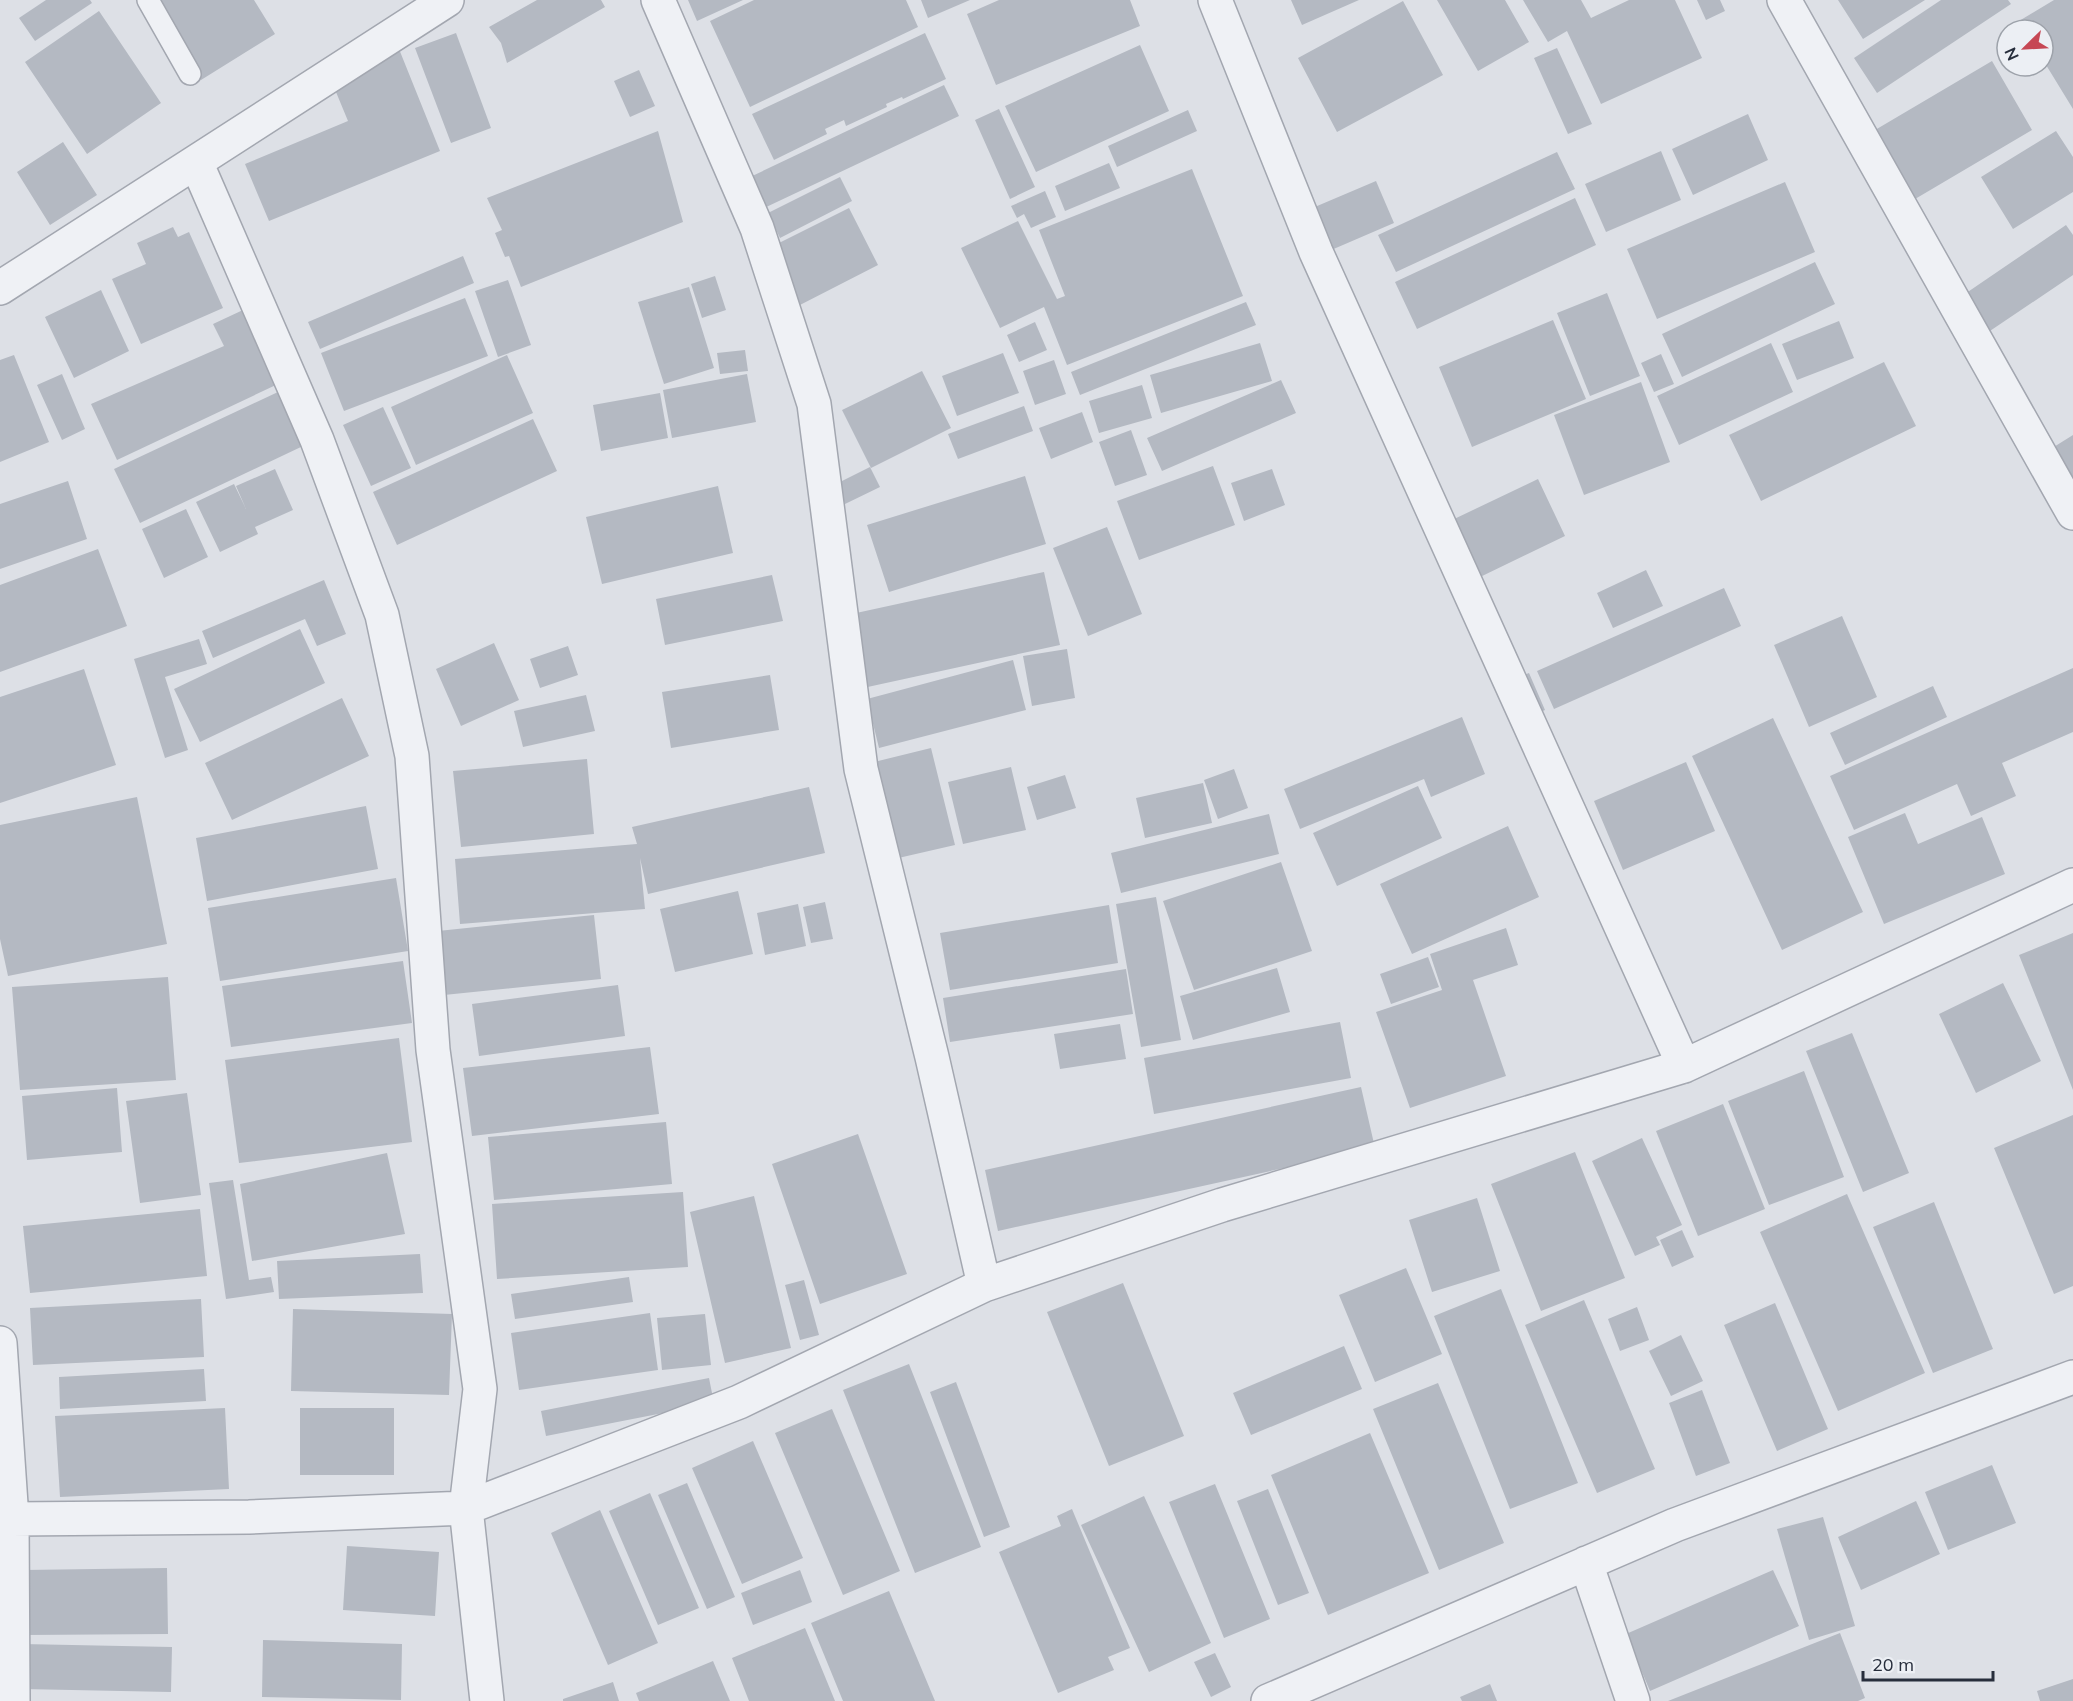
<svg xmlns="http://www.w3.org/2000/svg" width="2073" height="1701" font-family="Mulish,sans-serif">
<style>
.building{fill:#b4b9c2}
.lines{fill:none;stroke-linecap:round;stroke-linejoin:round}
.lane-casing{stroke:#a3a7b0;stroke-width:24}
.street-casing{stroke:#a3a7b0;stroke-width:36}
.lane{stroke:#eff1f5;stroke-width:21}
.street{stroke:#eff1f5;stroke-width:33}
</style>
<rect width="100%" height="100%" fill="#dde0e6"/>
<!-- building -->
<path class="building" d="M 46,0 L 90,0 L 92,3 L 35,41 L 19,18 Z
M 151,0 L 254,0 L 275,34 L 201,80 Z
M 537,0 L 601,0 L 605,7 L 507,63 L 501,43 L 489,27 Z
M 688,0 L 743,0 L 697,21 Z
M 754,0 L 906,0 L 918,27 L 750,107 L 710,21 Z
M 921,0 L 970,0 L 928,18 Z
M 999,0 L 1130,0 L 1140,26 L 996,85 L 967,14 Z
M 1291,0 L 1359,0 L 1302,25 Z
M 1437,0 L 1505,0 L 1529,42 L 1478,71 Z
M 1523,0 L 1581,0 L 1591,18 L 1629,0 L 1675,0 L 1702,58 L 1601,104 L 1567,31 L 1548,42 Z
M 1697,0 L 1720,0 L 1725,11 L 1706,20 Z
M 1838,0 L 1925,0 L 1863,39 Z
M 1941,0 L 2008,0 L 2011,4 L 1877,93 L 1854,58 Z
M 2054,0 L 2073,0 L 2073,109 L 2043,60 L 2043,30 L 2025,30 L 2019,21 Z
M 1403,1 L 1443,75 L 1337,132 L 1298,58 Z
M 99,11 L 161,103 L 87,154 L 25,62 Z
M 456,33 L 491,128 L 451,143 L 415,48 Z
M 925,33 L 946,79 L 903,99 L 902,97 L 886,104 L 887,107 L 846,126 L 844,120 L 825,129 L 827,134 L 774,160 L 752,114 Z
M 1140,45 L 1169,111 L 1036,172 L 1005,106 Z
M 1557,48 L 1592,124 L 1568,134 L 1534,58 Z
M 399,49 L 440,151 L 269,221 L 245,164 L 348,121 L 336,92 Z
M 1992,61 L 2032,130 L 1910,202 L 1870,133 Z
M 639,70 L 655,106 L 630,117 L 614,81 Z
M 944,85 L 959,116 L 762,209 L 748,178 Z
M 999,109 L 1035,187 L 1010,199 L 975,120 Z
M 1188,110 L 1197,131 L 1117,167 L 1108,146 Z
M 1748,114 L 1768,160 L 1693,195 L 1672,149 Z
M 658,131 L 683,222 L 521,287 L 509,256 L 505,257 L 495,233 L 502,230 L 487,198 Z
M 2056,131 L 2073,157 L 2073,192 L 2013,229 L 1981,177 Z
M 63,142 L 97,195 L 50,225 L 17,172 Z
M 1661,151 L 1681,200 L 1606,232 L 1585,184 Z
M 1557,152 L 1575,189 L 1396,272 L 1378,235 Z
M 1109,163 L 1120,188 L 1065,211 L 1055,186 Z
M 1192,169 L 1243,296 L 1067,365 L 1044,307 L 1000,328 L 961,248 L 1018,221 L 1057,299 L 1065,296 L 1039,230 Z
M 840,177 L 852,201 L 780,238 L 768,213 Z
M 1376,181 L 1394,223 L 1322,254 L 1303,212 Z
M 1785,182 L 1815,252 L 1657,319 L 1627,249 Z
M 1045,191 L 1056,217 L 1031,228 L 1024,214 L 1017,218 L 1011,206 Z
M 1575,198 L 1596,245 L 1417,329 L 1395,282 Z
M 849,208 L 878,265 L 798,306 L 769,248 Z
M 2066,225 L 2073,235 L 2073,275 L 1981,337 L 1956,300 Z
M 173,227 L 178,237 L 189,232 L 223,308 L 141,344 L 112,279 L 146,264 L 137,243 Z
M 463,256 L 474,283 L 320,349 L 308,322 Z
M 1815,262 L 1835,304 L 1682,377 L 1662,334 Z
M 715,276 L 726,310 L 702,318 L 691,284 Z
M 508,280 L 531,345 L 498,357 L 475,291 Z
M 689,287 L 714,368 L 664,384 L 638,302 Z
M 101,290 L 129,351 L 74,378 L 45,317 Z
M 1607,293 L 1640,376 L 1590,396 L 1557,313 Z
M 465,298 L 488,356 L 344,411 L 321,353 Z
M 1246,302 L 1256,325 L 1080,395 L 1071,372 Z
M 243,310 L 278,384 L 117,460 L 91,404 L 224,346 L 213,324 Z
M 1553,320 L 1586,399 L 1472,447 L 1439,367 Z
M 1839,321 L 1854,358 L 1797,380 L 1782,344 Z
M 1035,322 L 1047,350 L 1019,362 L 1007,335 Z
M 1260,343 L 1272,381 L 1161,413 L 1150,375 Z
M 1771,343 L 1793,392 L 1679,445 L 1657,396 Z
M 745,350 L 748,371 L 720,374 L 717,353 Z
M 1003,353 L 1019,393 L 957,416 L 942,376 Z
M 1661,354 L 1674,384 L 1654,392 L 1641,363 Z
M 14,355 L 49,442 L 0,462 L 0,360 Z
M 507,355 L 533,413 L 416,465 L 391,407 Z
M 1054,360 L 1066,394 L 1035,405 L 1023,371 Z
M 1884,362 L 1916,426 L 1761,501 L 1729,435 Z
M 922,371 L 951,428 L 871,468 L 842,410 Z
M 62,374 L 85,429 L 62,440 L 37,385 Z
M 747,374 L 756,422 L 672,438 L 663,390 Z
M 1281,380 L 1296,413 L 1162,471 L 1147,438 Z
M 1641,382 L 1670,462 L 1584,495 L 1554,415 Z
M 1142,385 L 1152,418 L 1099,433 L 1089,401 Z
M 278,392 L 303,446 L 140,523 L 114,469 Z
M 660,393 L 668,438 L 601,451 L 593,405 Z
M 1024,406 L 1033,431 L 958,459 L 948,434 Z
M 383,407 L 411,468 L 371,486 L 343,425 Z
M 1082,412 L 1093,442 L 1051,459 L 1039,428 Z
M 533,419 L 557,471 L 397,545 L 373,492 Z
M 1131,430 L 1147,475 L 1115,486 L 1099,442 Z
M 2073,435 L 2073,489 L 2049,450 Z
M 1213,466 L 1235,525 L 1139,560 L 1117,501 Z
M 870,467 L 880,487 L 845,504 L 836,484 Z
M 275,469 L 293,510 L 255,527 L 258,534 L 220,552 L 196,502 L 234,484 L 246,509 L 236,486 Z
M 1272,469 L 1285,505 L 1244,521 L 1231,483 Z
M 1025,476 L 1046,544 L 889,592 L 867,525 Z
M 1538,479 L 1565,536 L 1478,578 L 1450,521 Z
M 68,481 L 87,539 L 0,569 L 0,504 Z
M 718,486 L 733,553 L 602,584 L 586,517 Z
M 186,509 L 208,557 L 164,578 L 142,529 Z
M 1107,527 L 1142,614 L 1088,636 L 1053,548 Z
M 98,549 L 127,626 L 0,672 L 0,585 Z
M 1646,570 L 1663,606 L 1613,628 L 1597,593 Z
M 1044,572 L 1060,645 L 863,688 L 847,615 Z
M 772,575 L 783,621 L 665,645 L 656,599 Z
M 324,580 L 346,634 L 317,646 L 305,619 L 213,658 L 202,631 Z
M 1724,588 L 1741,626 L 1554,709 L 1537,671 Z
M 1842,616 L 1877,697 L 1809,727 L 1774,645 Z
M 300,629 L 325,683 L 200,742 L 174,689 Z
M 199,639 L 207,664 L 165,677 L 188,750 L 165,758 L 134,659 Z
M 494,643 L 519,700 L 461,726 L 436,669 Z
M 568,646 L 578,675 L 540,688 L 530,659 Z
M 1067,649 L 1075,698 L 1032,706 L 1023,656 Z
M 1013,660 L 1026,710 L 879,748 L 867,699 Z
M 2073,668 L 2073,732 L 2002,763 L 2016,796 L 1971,816 L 1957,784 L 1854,830 L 1830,776 Z
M 84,669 L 116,765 L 0,803 L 0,697 Z
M 1529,673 L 1545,710 L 1528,718 L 1511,680 Z
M 770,675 L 779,730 L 671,748 L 662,692 Z
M 1933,686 L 1947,717 L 1845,765 L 1830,733 Z
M 586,695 L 595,731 L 523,747 L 514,711 Z
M 342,698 L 369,756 L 232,820 L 205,763 Z
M 1462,717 L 1485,774 L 1431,797 L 1424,779 L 1300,829 L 1284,789 Z
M 1773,718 L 1863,912 L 1782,950 L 1692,756 Z
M 931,748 L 955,845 L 894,859 L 870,763 Z
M 587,759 L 594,834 L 461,847 L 453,771 Z
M 1686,762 L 1715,831 L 1623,870 L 1594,801 Z
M 1011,767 L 1026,830 L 963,844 L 948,782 Z
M 1234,769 L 1248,808 L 1218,819 L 1204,780 Z
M 1065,775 L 1076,808 L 1037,820 L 1027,787 Z
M 1203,783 L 1212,823 L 1145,838 L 1136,798 Z
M 1418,786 L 1442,838 L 1337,886 L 1313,833 Z
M 809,787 L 825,853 L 648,894 L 640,858 L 645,909 L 460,924 L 455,859 L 637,844 L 632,827 Z
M 137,797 L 167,944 L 8,976 L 0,939 L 0,825 Z
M 366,806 L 378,869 L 207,901 L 196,838 Z
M 1905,813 L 1918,844 L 1982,817 L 2005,874 L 1884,924 L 1848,837 Z
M 1269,814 L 1279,854 L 1121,893 L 1111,853 Z
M 1508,826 L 1539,897 L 1412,954 L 1380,884 Z
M 1281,862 L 1312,951 L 1194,990 L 1163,901 Z
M 396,878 L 408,951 L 220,981 L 208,908 Z
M 738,891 L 753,954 L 675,972 L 660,909 Z
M 1156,897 L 1181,1040 L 1141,1047 L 1116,904 Z
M 825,902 L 833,939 L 811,943 L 803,907 Z
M 798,904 L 806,946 L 765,955 L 757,913 Z
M 1109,905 L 1118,963 L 950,990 L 940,933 Z
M 594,915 L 601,979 L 444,995 L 438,931 Z
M 1506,928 L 1518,965 L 1473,980 L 1506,1076 L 1410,1108 L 1376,1012 L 1442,990 L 1430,954 Z
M 2073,933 L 2073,1090 L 2019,955 Z
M 1428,957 L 1439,987 L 1391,1004 L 1380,974 Z
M 403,961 L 412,1023 L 231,1047 L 222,986 Z
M 1277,968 L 1290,1012 L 1193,1040 L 1180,996 Z
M 1126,969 L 1133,1014 L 950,1042 L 943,998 Z
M 168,977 L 176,1080 L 20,1090 L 12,987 Z
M 2003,983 L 2041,1061 L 1976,1093 L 1939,1014 Z
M 618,985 L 625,1036 L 479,1056 L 472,1004 Z
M 1340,1022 L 1351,1078 L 1154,1114 L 1144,1058 Z
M 1120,1024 L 1126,1059 L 1060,1069 L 1054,1034 Z
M 1852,1033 L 1909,1173 L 1863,1192 L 1806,1051 Z
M 399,1038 L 412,1142 L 239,1163 L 225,1060 Z
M 650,1047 L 659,1114 L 472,1136 L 463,1068 Z
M 1804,1071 L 1844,1177 L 1769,1205 L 1728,1101 Z
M 1361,1087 L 1375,1148 L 998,1231 L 985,1170 Z
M 117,1088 L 122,1152 L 27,1160 L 22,1096 Z
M 187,1093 L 201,1195 L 140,1203 L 126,1101 Z
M 1723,1104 L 1765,1209 L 1698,1236 L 1656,1131 Z
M 2073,1115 L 2073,1286 L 2054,1294 L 1994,1148 Z
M 666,1122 L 672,1184 L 494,1200 L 488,1137 Z
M 858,1134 L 907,1274 L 820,1304 L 772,1164 Z
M 1642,1138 L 1682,1225 L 1656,1237 L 1660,1245 L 1635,1256 L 1592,1161 Z
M 1575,1152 L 1625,1278 L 1541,1311 L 1491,1184 Z
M 387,1153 L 405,1234 L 252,1261 L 240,1184 Z
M 233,1180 L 249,1280 L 271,1277 L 274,1292 L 226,1299 L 209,1183 Z
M 683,1192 L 688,1267 L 497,1279 L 492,1204 Z
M 1847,1194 L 1925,1373 L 1838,1411 L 1760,1232 Z
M 754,1196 L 791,1348 L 725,1363 L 690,1212 Z
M 1477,1198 L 1500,1271 L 1432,1292 L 1409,1220 Z
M 1934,1202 L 1993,1349 L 1933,1373 L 1873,1227 Z
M 200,1209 L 207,1276 L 30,1293 L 23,1226 Z
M 1682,1230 L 1694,1257 L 1672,1267 L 1660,1240 Z
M 420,1254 L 423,1293 L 279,1299 L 277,1261 Z
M 1406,1268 L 1442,1354 L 1375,1382 L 1339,1295 Z
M 629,1277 L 633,1302 L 515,1319 L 511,1294 Z
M 804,1280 L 819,1335 L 800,1340 L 785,1285 Z
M 1123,1283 L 1184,1436 L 1109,1466 L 1047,1312 Z
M 1501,1289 L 1578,1483 L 1510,1509 L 1434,1316 Z
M 201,1299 L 204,1357 L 33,1365 L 30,1308 Z
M 1584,1300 L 1655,1469 L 1597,1493 L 1525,1325 Z
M 1775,1303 L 1828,1429 L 1777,1451 L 1724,1325 Z
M 1637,1307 L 1649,1340 L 1620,1351 L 1608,1319 Z
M 293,1309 L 452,1314 L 449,1395 L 291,1391 Z
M 650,1313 L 658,1370 L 519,1390 L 511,1333 Z
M 705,1314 L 711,1365 L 662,1370 L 657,1318 Z
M 1681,1335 L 1703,1381 L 1671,1396 L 1649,1351 Z
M 1344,1346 L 1362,1389 L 1251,1435 L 1233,1393 Z
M 909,1364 L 981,1547 L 915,1573 L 843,1390 Z
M 204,1369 L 206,1401 L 60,1409 L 59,1377 Z
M 709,1378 L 714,1403 L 546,1436 L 541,1411 Z
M 956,1382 L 1010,1527 L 984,1537 L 930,1392 Z
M 1438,1383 L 1504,1543 L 1439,1570 L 1373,1409 Z
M 1702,1390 L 1730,1463 L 1696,1476 L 1669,1403 Z
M 225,1408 L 229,1489 L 60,1497 L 55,1416 Z
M 300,1408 L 394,1408 L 394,1475 L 300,1475 Z
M 832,1409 L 900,1571 L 843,1595 L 775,1433 Z
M 1370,1433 L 1429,1573 L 1328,1615 L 1271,1475 Z
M 753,1441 L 803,1558 L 742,1584 L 692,1468 Z
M 1992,1465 L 2016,1523 L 1948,1550 L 1925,1492 Z
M 687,1483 L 735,1597 L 707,1609 L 658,1495 Z
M 1215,1484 L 1270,1619 L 1224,1638 L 1169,1502 Z
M 1268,1489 L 1309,1593 L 1278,1605 L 1237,1501 Z
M 650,1493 L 699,1608 L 658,1625 L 609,1511 Z
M 1144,1496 L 1211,1643 L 1149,1672 L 1081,1525 Z
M 1916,1501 L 1940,1554 L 1861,1590 L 1838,1537 Z
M 1072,1509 L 1130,1648 L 1108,1657 L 1114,1670 L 1058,1693 L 999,1552 L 1061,1526 L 1057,1516 Z
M 600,1510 L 658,1643 L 608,1665 L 551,1533 Z
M 1823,1517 L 1855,1626 L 1809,1640 L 1777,1529 Z
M 347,1546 L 439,1552 L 435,1616 L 343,1610 Z
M 167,1568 L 168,1634 L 25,1635 L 24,1570 Z
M 800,1570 L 812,1602 L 753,1625 L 741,1593 Z
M 1773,1570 L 1799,1626 L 1650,1691 L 1626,1634 Z
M 889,1591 L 935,1701 L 843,1701 L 811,1623 Z
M 805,1628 L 835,1701 L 749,1701 L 732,1658 Z
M 1840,1633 L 1865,1698 L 1858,1701 L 1668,1701 Z
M 263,1640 L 402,1644 L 401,1700 L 262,1697 Z
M 22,1644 L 172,1647 L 171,1692 L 22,1689 Z
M 1215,1653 L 1231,1687 L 1211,1697 L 1194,1662 Z
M 713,1661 L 730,1701 L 639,1701 L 636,1693 Z
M 2073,1679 L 2073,1701 L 2040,1701 L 2037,1691 Z
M 613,1682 L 619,1701 L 563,1701 L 563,1699 Z
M 1490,1684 L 1497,1701 L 1462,1701 L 1460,1697 Z"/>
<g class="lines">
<!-- lane casing -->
<g class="lane-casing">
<path id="lane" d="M 148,0 L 190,74"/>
</g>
<!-- street casing -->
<g class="street-casing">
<path id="street" d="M 658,0 L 757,228 L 814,404 L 861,769 L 932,1057 L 984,1285
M 1215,0 L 1316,252 L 1684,1066
M 1784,0 L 2073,513
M 196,162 L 317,440 L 382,615 L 412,756 L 433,1050 L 480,1389 L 466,1508 L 487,1701
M 0,288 L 447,0
M 0,1343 L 12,1519 L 13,1701
M 12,1519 L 249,1517 L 466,1508 L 739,1402 L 984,1285 L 1222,1205 L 1684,1066 L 2073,885
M 1586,1563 L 1633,1701
M 1268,1701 L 1675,1525 L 2073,1377"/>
</g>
<!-- lane -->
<use href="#lane" class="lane"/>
<!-- street -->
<use href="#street" class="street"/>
</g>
<!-- north arrow -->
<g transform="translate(2025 48) rotate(246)"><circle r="28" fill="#eceff4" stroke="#9da2aa" stroke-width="1.5"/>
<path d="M0-4.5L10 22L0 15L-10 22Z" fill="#c64754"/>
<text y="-9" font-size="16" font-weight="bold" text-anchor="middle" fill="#272e3c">N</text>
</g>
<!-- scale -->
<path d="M1863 1671v9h130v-9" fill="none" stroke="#272e3c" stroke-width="3"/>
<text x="1872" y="1671" font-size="18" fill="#272e3c" stroke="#eceff4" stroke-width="4.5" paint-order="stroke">20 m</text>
</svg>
